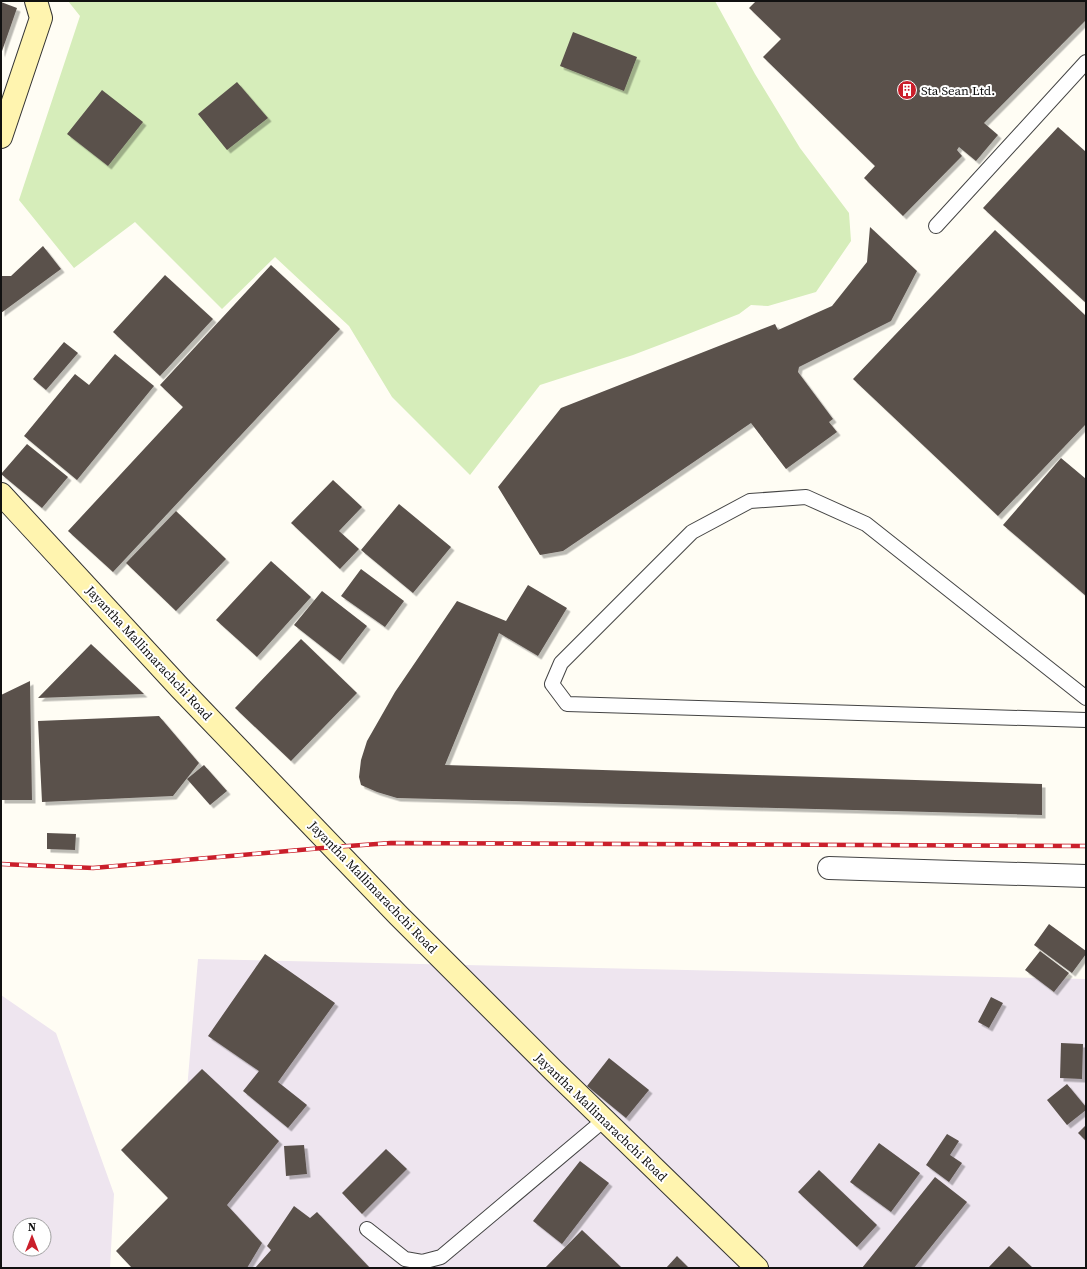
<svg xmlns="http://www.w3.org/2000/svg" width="1087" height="1269" font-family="'Source Serif 4',serif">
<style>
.industrial{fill:#eee5ef;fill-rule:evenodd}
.green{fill:#d6edba}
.building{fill:#5a514c;filter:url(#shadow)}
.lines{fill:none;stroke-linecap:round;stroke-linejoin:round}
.lane-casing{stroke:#444;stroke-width:16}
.street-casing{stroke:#444;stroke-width:24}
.secondary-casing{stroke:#333;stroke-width:24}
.lane{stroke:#fff;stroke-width:14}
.street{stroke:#fff;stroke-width:22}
.secondary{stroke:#fff4af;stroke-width:22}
.rail-casing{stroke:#ca1f2b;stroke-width:4.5}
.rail{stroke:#fff;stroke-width:3;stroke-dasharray:9;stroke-linecap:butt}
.labels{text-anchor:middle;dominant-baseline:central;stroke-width:4;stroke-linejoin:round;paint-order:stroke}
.poi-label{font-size:13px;fill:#111;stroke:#fff;text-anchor:start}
.street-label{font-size:13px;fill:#111;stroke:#fff}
</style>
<defs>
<filter id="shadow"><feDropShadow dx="3.5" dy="3.5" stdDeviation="0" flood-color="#0004"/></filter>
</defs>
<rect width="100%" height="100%" fill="#fffdf4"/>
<!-- industrial -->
<path class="industrial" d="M 198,959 L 1086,979 L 1086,1268 L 172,1268 Z
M 1,995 L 56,1033 L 114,1194 L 110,1268 L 1,1268 ZM 20,1225 L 44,1225 L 44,1249 L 20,1249 Z"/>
<!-- green -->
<path class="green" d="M 68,1 L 715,1 L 755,74 L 800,148 L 849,213 L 851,241 L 816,292 L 768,306 L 751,305 L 739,314 L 683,336 L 633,355 L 540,385 L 470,475 L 392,397 L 349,326 L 275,257 L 222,309 L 135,222 L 74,268 L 19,200 L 80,16 Z"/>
<!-- building -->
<path class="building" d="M 756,1 L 1086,1 L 1086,20 L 984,123 L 998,135 L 976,161 L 959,147 L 957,150 L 962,156 L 903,216 L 864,178 L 875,166 L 763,57 L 781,39 L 749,8 Z
M 1,2 L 17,8 L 1,54 Z
M 573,32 L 637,57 L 624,91 L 560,66 Z
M 237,82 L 268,118 L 227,150 L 198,114 Z
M 102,90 L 143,122 L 108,166 L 67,134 Z
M 1058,127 L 1086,152 L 1086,303 L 983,208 Z
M 870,227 L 917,271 L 891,321 L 799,367 L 798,372 L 833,419 L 829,422 L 837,432 L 786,469 L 751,423 L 563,551 L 540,555 L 498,487 L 561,408 L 775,324 L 778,330 L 832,306 L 867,262 Z
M 995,230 L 1086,316 L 1086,424 L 998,516 L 853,379 Z
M 43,246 L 61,269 L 1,313 L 1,276 L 11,276 Z
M 271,265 L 340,329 L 113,572 L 68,531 L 183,407 L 160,385 Z
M 165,275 L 213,319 L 160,376 L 113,332 Z
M 64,342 L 78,353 L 46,390 L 33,379 Z
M 115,354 L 154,386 L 77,480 L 24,436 L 75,374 L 89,385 Z
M 27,444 L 68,477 L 42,508 L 1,474 Z
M 1061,458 L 1086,479 L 1086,596 L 1003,525 Z
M 333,480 L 362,507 L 339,531 L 359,549 L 340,569 L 291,523 Z
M 399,504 L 451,547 L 413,593 L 361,550 Z
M 176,511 L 226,559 L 176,611 L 126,563 Z
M 271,561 L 311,597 L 257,657 L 216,620 Z
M 361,569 L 404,601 L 385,627 L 341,596 Z
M 528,585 L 567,608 L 538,656 L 499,633 L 445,765 L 1042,784 L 1042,815 L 397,798 L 377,792 L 361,785 L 359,777 L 361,760 L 367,741 L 395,692 L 457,601 L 506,621 Z
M 322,591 L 367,626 L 340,661 L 294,625 Z
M 301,639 L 357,693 L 291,761 L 235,708 Z
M 91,644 L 144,694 L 38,698 Z
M 30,681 L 32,800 L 1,800 L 1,695 Z
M 159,716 L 199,763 L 173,796 L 42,802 L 38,721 Z
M 204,765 L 227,791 L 210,805 L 187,779 Z
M 47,833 L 76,834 L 75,850 L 47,849 Z
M 1049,924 L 1086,951 L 1086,954 L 1072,973 L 1034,945 Z
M 1040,951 L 1069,973 L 1054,992 L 1025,970 Z
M 265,954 L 335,1003 L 278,1082 L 307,1105 L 288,1128 L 243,1091 L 259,1071 L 208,1036 Z
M 991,997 L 1003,1003 L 989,1028 L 978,1022 Z
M 1061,1043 L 1083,1044 L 1082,1079 L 1060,1078 Z
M 609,1058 L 649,1090 L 626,1118 L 587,1086 Z
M 202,1069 L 279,1141 L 227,1205 L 262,1243 L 247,1268 L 132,1268 L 116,1251 L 168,1198 L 121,1150 Z
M 1067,1084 L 1086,1107 L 1086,1110 L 1067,1125 L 1047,1100 Z
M 1086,1125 L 1086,1141 L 1078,1133 Z
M 947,1134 L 959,1141 L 950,1155 L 962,1163 L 949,1182 L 926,1165 Z
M 879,1143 L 920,1173 L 891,1212 L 850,1182 Z
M 304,1145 L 307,1174 L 286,1176 L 284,1146 Z
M 386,1149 L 407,1169 L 362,1214 L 342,1193 Z
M 580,1161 L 609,1183 L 562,1244 L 533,1221 Z
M 819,1170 L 877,1225 L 857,1247 L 798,1192 Z
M 935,1177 L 967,1202 L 914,1268 L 862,1268 Z
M 294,1206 L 310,1218 L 317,1212 L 370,1268 L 255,1268 L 271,1250 L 267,1246 Z
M 582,1230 L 622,1268 L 545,1268 Z
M 1009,1246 L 1033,1268 L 988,1268 Z
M 677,1256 L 689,1268 L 666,1268 Z"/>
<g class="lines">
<!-- lane casing -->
<g class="lane-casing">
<path id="lane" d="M 936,226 L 1086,62
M 1086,698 L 866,524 L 806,497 L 750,501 L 692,532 L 561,663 L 552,684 L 567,704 L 1086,720
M 367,1229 L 405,1259 L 422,1262 L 441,1257 L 604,1120"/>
</g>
<!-- street casing -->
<g class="street-casing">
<path id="street" d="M 829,868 L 1086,876"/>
</g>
<!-- secondary casing -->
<g class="secondary-casing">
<path id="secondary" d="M 1,137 L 41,18 L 36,1
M 1,494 L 180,688 L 398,915 L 554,1071 L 757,1268"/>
</g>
<!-- lane -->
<use href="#lane" class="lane"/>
<!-- street -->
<use href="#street" class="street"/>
<!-- secondary -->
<use href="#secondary" class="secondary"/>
<!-- rail casing -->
<g class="rail-casing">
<path id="rail" d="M 1,864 L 93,868 L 334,847 L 391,843 L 1086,846"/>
</g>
<!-- rail -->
<use href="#rail" class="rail"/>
</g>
<!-- icons -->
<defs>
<g id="building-disc" transform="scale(1)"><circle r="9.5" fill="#ca1f2b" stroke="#fff"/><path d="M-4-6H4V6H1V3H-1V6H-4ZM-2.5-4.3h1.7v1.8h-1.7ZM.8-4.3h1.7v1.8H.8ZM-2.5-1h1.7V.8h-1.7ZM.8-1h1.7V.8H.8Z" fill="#fff"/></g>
</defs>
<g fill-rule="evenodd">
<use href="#building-disc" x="907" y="90"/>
</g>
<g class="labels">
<!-- poi labels -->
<g class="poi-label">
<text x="921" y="90">Sta Sean Ltd.</text>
</g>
<!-- street labels -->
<g class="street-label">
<text transform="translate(149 653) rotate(47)">Jayantha Mallimarachchi Road</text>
<text transform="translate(373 887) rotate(46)">Jayantha Mallimarachchi Road</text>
<text transform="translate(601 1117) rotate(44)">Jayantha Mallimarachchi Road</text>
</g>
</g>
<!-- border -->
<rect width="1087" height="1269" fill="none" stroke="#111111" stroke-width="4"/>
<!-- north arrow -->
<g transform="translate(32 1237)"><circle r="19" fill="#ffffff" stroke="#a0a0a0"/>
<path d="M0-3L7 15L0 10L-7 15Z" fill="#ca1f2b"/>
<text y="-6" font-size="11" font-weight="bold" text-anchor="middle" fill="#111111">N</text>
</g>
</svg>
